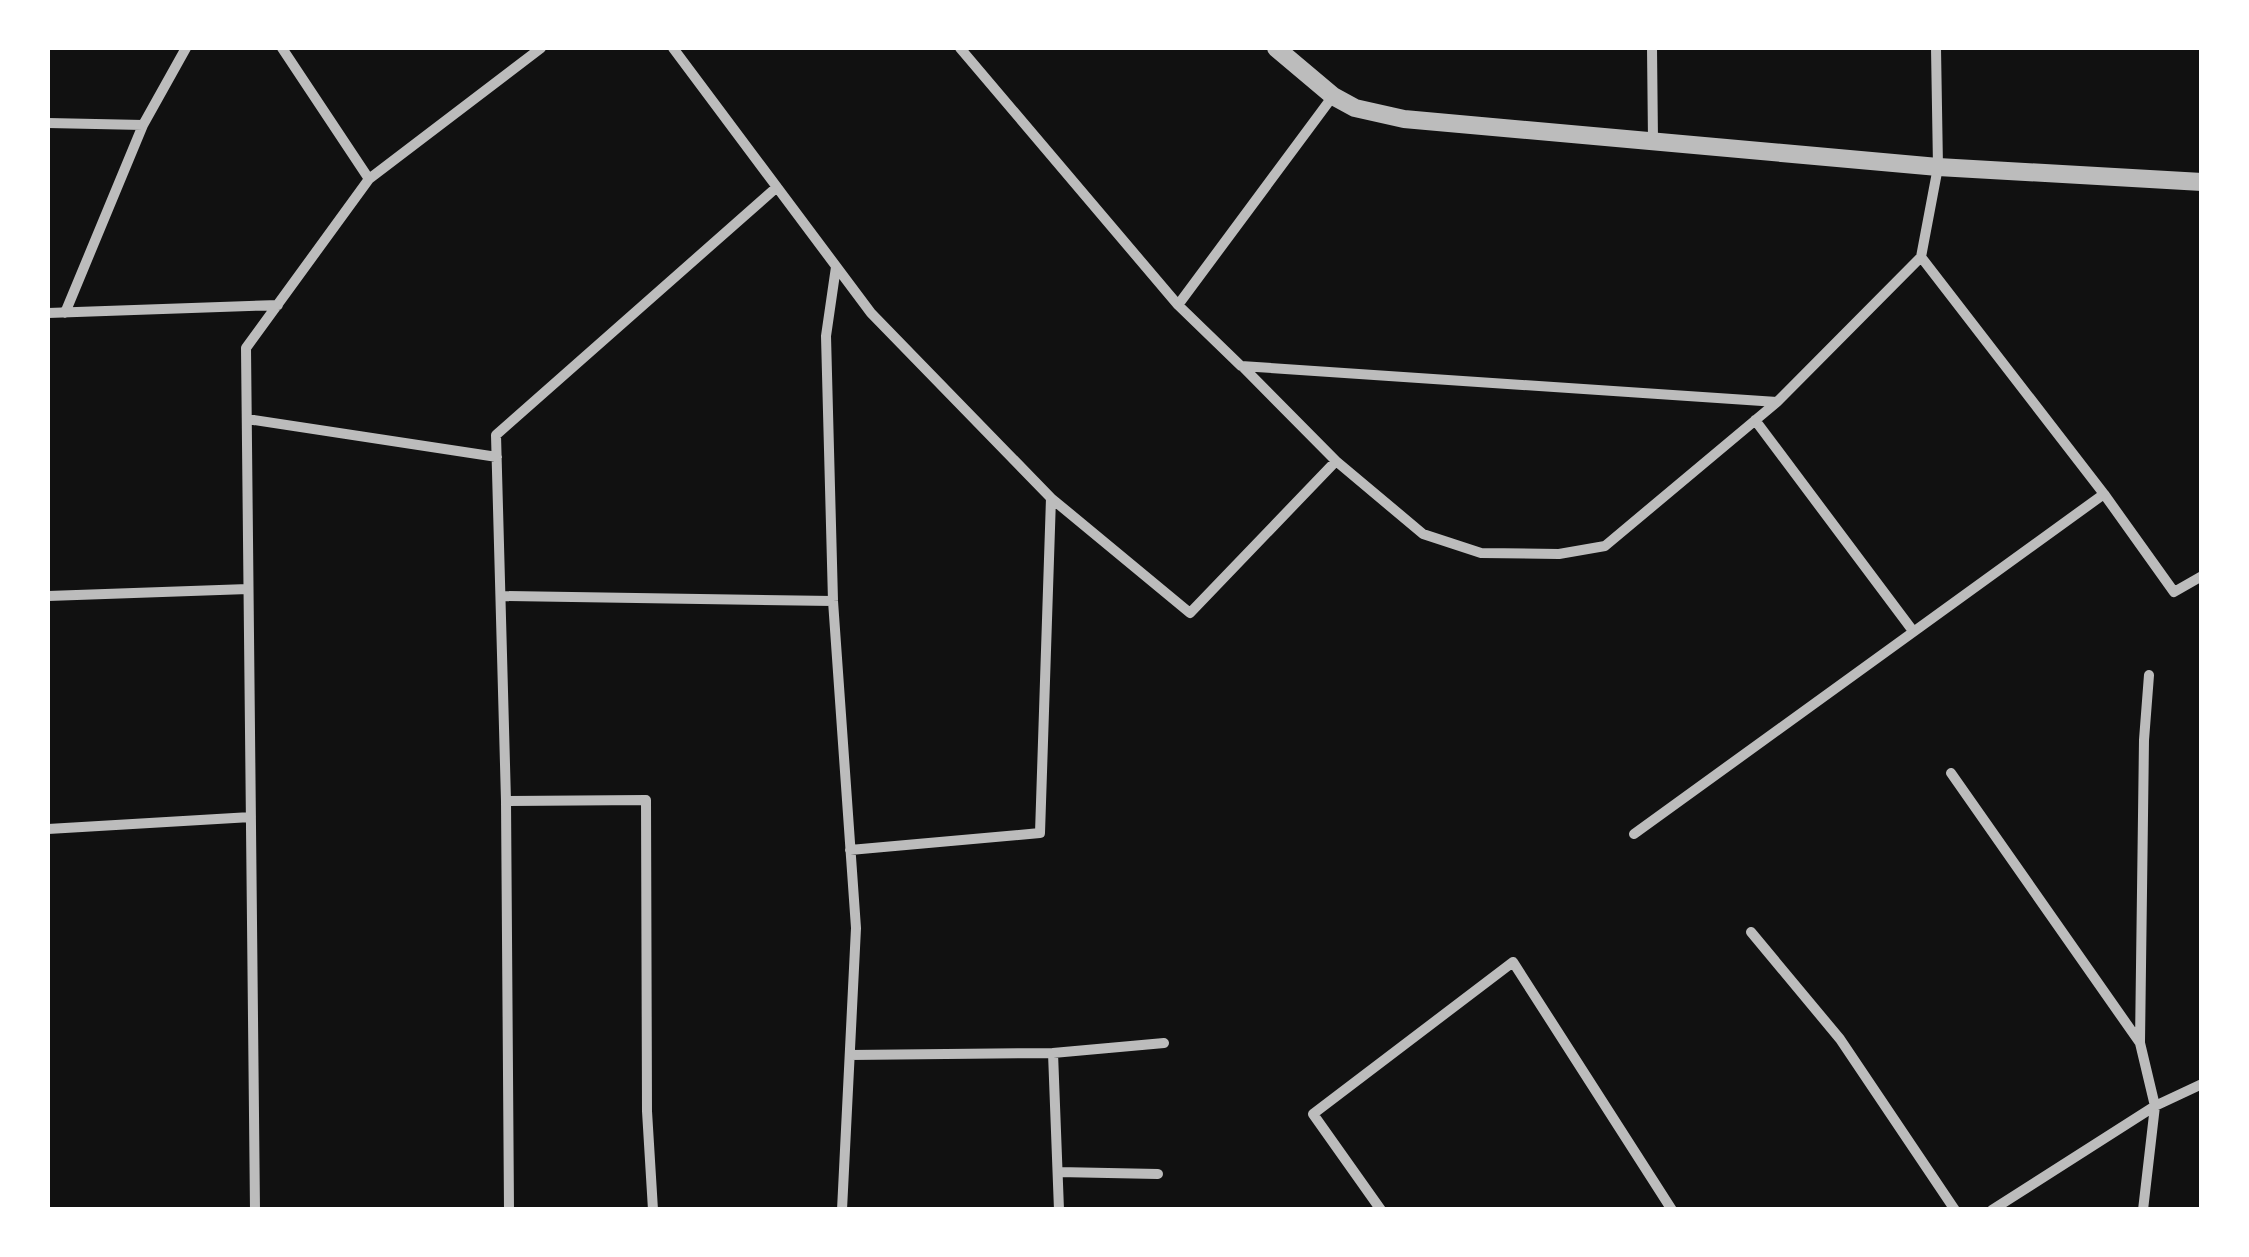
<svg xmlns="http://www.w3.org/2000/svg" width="2249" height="1257" font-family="'Golos Text',sans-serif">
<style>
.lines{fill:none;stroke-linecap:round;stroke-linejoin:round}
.minor{stroke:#bcbcbc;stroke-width:10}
.tertiary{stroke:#bcbcbc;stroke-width:18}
</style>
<rect width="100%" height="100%" fill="#111"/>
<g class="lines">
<!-- minor -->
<path class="minor" d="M 282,48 L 369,179
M 673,48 L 871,313 L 1051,498 L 1190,613 L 1336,461 L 1423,534 L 1481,553 L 1559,554 L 1605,546 L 1777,402
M 960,48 L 1178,305 L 1241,366 L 1777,402 L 1921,257 L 1938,167 L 1936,48
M 1652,48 L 1653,141
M 48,123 L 143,125
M 1921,257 L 2104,494
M 836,267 L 826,336 L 833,601 L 856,928 L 842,1210
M 1178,305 L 1333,96
M 48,313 L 278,305
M 65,313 L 143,125 L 186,48
M 1242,366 L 1336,461
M 247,419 L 497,457
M 1755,420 L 1913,631
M 48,596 L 248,589
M 501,596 L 833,601
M 1951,773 L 2140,1043 L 2155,1106 L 2143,1210
M 506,801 L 646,800 L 647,1111 L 653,1210
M 48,829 L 251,817
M 1634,834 L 2104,494 L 2174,592 L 2202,576
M 850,850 L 1040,833 L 1051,498
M 1751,932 L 1840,1039 L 1955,1210
M 2140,1042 L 2144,740 L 2149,675
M 1053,1053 L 1164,1043
M 850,1055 L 1053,1053 L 1059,1210
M 1058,1172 L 1158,1174
M 255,1210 L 246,348 L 369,179 L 541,48
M 509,1210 L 506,801 L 496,435 L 777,187
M 1381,1210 L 1313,1114 L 1513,962 L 1672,1210
M 1992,1210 L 2155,1106 L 2202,1084"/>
<!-- tertiary -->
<path class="tertiary" d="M 1276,48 L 1333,96 L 1355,108 L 1404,119 L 1938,167 L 2202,182"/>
</g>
<!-- border -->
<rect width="2249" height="1257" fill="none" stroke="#ffffff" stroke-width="100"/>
</svg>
